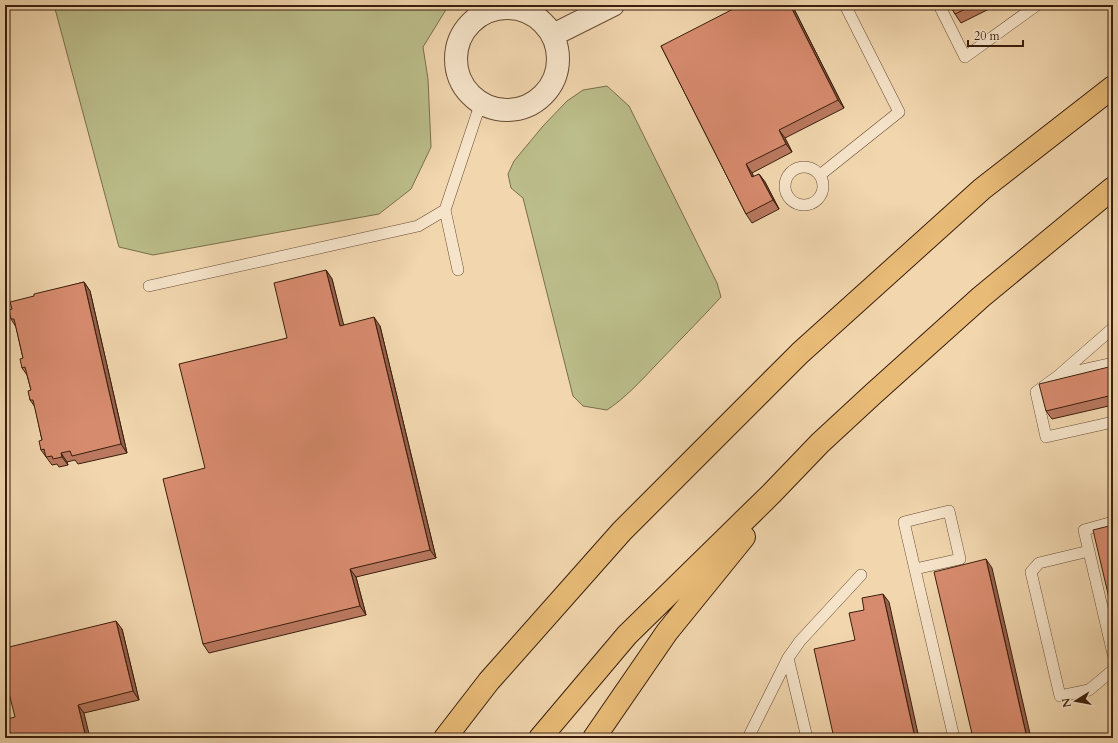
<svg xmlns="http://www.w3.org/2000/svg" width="1118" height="743" font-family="Cardo,serif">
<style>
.green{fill:#bbbd8a;stroke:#7a6e4b}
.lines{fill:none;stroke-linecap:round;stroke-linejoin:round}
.service-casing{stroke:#684c34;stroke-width:12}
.minor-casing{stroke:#684c34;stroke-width:24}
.motorway-casing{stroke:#3a1e0c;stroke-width:24}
.service{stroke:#f6e4ca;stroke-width:11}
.minor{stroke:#f6e4ca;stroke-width:22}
.motorway{stroke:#e8bb77;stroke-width:22}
.wall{fill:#b9785f;stroke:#3a1e0c}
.shaded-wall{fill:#96614d;stroke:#3a1e0c}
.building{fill:#d78b6e;stroke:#3a1e0c}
</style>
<rect width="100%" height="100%" fill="#f1d6ae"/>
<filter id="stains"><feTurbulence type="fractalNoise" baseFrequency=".005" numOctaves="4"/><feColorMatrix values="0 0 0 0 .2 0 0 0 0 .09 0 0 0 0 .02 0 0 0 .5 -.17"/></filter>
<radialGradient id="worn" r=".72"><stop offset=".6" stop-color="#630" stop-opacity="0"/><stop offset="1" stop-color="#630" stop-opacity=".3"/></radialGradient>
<!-- green -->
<path class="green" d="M 54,5 L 455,5 L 447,8 L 423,47 L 428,79 L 431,147 L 411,189 L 379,214 L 153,255 L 119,247 Z
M 607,86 L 629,106 L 717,283 L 721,297 C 699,321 677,343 655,366 C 640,382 625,398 607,410 L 583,406 L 573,396 L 523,198 L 511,188 L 508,174 L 514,161 L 543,126 L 567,101 L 583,90 Z"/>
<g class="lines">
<!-- service casing -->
<g class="service-casing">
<path id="service" d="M 939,5 L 965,57 L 1037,5
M785 186a19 19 0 1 1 38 0a19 19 0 1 1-38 0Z
M 820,175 L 899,112 L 845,5
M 458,270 L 445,210 L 481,102
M 149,286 L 418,226 L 445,210
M 1113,328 L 1058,376 L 1036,392 L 1046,437 L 1113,422
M 1059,375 L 1113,363
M 1113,522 L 1084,530 L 1113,654
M 1089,551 L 1039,563 L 1031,572 L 1060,696 L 1089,690 L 1113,670
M 915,569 L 960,559 L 949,511 L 904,522 L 954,738
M 788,658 L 807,738
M 748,738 L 788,658 L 800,641 L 861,575"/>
</g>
<!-- minor casing -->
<g class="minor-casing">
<path id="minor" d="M456 59a51 51 0 1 1 102 0a51 51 0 1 1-102 0Z
M 553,35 L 613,5"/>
</g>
<!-- motorway casing -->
<g class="motorway-casing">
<path id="motorway" d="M 445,738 L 489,681 L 622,531 L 800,353 L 982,189 L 1113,87
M 540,738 L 627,635 L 771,494 L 820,443 L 873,394 L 981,297 L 1113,188
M 594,738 L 667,632 L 744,537"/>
</g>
<!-- service -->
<use href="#service" class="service"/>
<!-- minor -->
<use href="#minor" class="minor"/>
<!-- motorway -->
<use href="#motorway" class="motorway"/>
</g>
<!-- wall -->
<path class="wall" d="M 792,5 L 844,108 L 785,138 L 792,152 L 752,173 L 754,177 L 759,174 L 765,182 L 779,209 L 752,223 L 746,214 L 661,46 Z
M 950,5 L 997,5 L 961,23 L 955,14 Z
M 326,270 L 332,279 L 343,325 L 380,326 L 436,558 L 356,577 L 366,615 L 209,653 L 203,644 L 205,468 L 287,338 Z
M 84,282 L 90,291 L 127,453 L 78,464 L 75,460 L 67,462 L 68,465 L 59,467 L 57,464 L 52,465 L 41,450 L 42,440 L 35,407 L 30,400 L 31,390 L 27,375 L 22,368 L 23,358 L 16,327 L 11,319 L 12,309 L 34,296 Z
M 1113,366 L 1113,405 L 1052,419 L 1046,411 Z
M 122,629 L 139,700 L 84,713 L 15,717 Z"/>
<!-- shaded-wall -->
<path class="shaded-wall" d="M 790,5 L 792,5 L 844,108 L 838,100 Z
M 779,130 L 785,138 L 792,152 L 786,144 Z
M 746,164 L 752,173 L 758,186 L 752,177 Z
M 759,174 L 765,182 L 779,209 L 773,200 Z
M 326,270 L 332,279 L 346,334 L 340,326 Z
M 84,282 L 90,291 L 127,453 L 121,444 Z
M 374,317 L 380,326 L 436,558 L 430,550 Z
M 61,453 L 67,462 L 68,465 L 62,457 Z
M 986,559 L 992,568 L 1031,738 L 1027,738 Z
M 350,569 L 356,577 L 366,615 L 360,606 Z
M 883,594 L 889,602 L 919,738 L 915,738 Z
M 116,621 L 122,629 L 139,700 L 133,691 Z
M 78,705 L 84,713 L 90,738 L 86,738 Z"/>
<!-- building -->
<path class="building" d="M 741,5 L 790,5 L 838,100 L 779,130 L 786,144 L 746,164 L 752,177 L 759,174 L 773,200 L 746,214 L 661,46 Z
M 950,5 L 974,5 L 955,14 Z
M 326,270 L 340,326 L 374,317 L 430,550 L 350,569 L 360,606 L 203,644 L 163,479 L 205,468 L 179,364 L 287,338 L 274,283 Z
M 84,282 L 121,444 L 72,456 L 70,451 L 61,453 L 62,457 L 53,459 L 52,456 L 46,457 L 44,449 L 41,450 L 39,441 L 42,440 L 33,400 L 30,400 L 28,391 L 31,390 L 25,367 L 22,368 L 20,359 L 23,358 L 14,319 L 11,319 L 9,310 L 12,309 L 10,302 L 34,296 L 34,294 Z
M 1113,366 L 1113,395 L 1046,411 L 1039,384 Z
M 1113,525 L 1113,615 L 1093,530 Z
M 986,559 L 1027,738 L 973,738 L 934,572 Z
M 883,594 L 915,738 L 834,738 L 814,649 L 855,640 L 849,613 L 864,610 L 862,598 Z
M 116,621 L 133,691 L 78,705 L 86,738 L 11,738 L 7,719 L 15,717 L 5,677 L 5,648 Z"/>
<!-- margin -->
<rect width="1118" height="743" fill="none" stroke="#f1d6ae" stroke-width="20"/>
<rect x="6" y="6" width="1106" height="731" fill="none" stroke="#3a1e0c" stroke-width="2"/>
<rect x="10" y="10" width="1098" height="723" fill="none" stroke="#3a1e0c"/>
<!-- north arrow -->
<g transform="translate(1076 701) rotate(259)" stroke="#f6e4ca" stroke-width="3" paint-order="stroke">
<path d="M0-3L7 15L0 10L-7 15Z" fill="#3a1e0c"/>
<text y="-6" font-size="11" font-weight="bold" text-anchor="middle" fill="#3a1e0c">N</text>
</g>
<!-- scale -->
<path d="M968 40v6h55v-6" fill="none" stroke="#3a1e0c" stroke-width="2"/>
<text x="974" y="40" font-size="12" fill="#3a1e0c" stroke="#f6e4ca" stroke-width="3" paint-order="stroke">20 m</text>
<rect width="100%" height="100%" filter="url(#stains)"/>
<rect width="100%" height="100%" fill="url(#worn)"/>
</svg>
